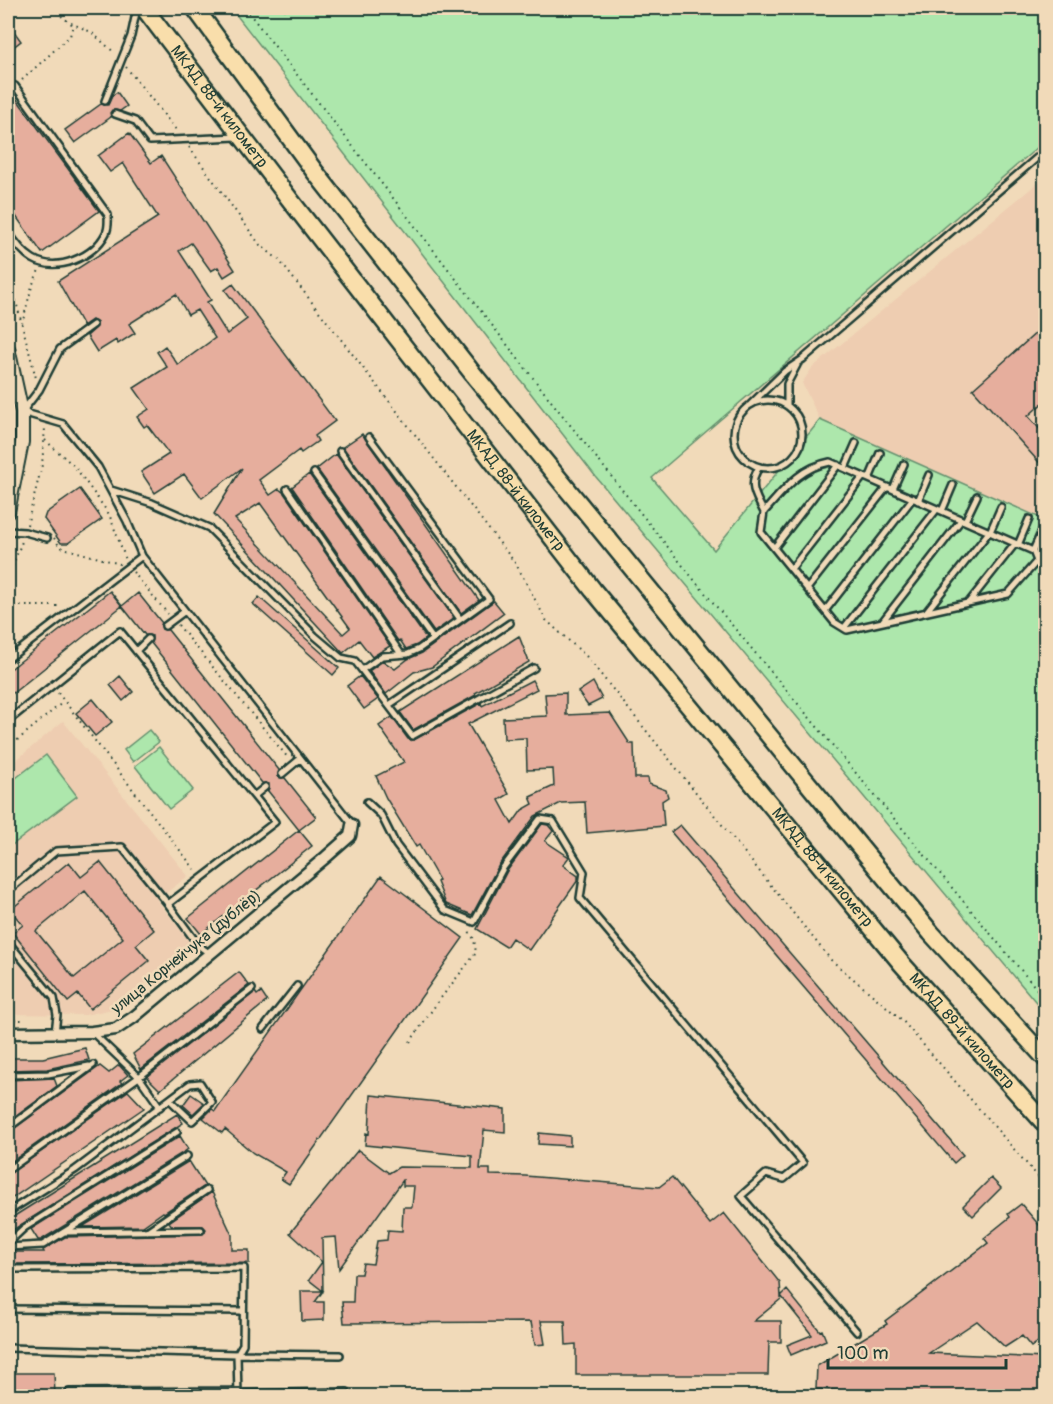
<svg xmlns="http://www.w3.org/2000/svg" width="1053" height="1404" font-family="Pangolin,sans-serif">
<style>
.built{fill:#eecdb1}
.green{fill:#ade7ac;stroke:#669270;stroke-width:1.5}
.building{fill:#e6ae9d;stroke:#1f3d34;stroke-width:1.5;fill-rule:evenodd}
.lines{fill:none;stroke-linecap:round;stroke-linejoin:round}
.service-casing{stroke:#1f3d34;stroke-width:10}
.minor-casing{stroke:#1f3d34;stroke-width:15}
.tertiary-casing{stroke:#1f3d34;stroke-width:16}
.trunk-casing{stroke:#1f3d34;stroke-width:21}
.path{stroke:#1f3d34;stroke-width:2;stroke-dasharray:1.5 4.5;stroke-linecap:butt}
.service{stroke:#f1dab9;stroke-width:5}
.minor{stroke:#f1dab9;stroke-width:10}
.tertiary{stroke:#f1dab9;stroke-width:12}
.trunk{stroke:#f9deab;stroke-width:16}
.labels{text-anchor:middle;dominant-baseline:central;stroke-width:5;stroke-linejoin:round;paint-order:stroke}
.street-label{font-size:16px;fill:#1f3d34;stroke:#f1dab9}
</style>
<rect width="100%" height="100%" fill="#f1dab9"/>
<filter id="ink" filterUnits="userSpaceOnUse"><feTurbulence type="fractalNoise" baseFrequency=".0167" numOctaves="2"/><feDisplacementMap in="SourceGraphic" scale="12" xChannelSelector="R" yChannelSelector="G"/><feConvolveMatrix kernelMatrix="1 2 1 2 8 2 1 2 1" color-interpolation-filters="sRGB"/></filter>
<g filter="url(#ink)">
<!-- built -->
<path class="built" d="M 1045,177 L 1045,520 L 820,420 L 802,383 L 812,368 Z
M 63,721 L 188,876 L 157,900 L 192,945 L 117,1008 L 85,1015 L 8,1014 L 8,767 Z"/>
<!-- green -->
<path class="green" d="M 231,8 L 283,8 L 285,10 L 287,8 L 1045,8 L 1045,141 L 652,478 L 714,550 L 820,420 L 1045,520 L 1045,1013 L 596,477 Z
M 149,730 L 159,742 L 133,762 L 124,750 Z
M 159,747 L 193,790 L 169,809 L 135,766 Z
M 46,755 L 77,796 L 8,848 L 8,784 Z"/>
<!-- building -->
<path class="building" d="M 8,23 L 21,41 L 8,51 Z
M 117,92 L 127,106 L 120,111 L 112,110 L 110,113 L 111,117 L 75,143 L 65,130 L 101,104 L 108,105 L 112,96 Z
M 13,94 L 99,211 L 42,253 L 8,205 L 8,98 Z
M 129,133 L 151,163 L 161,156 L 235,270 L 224,277 L 218,267 L 211,271 L 191,243 L 179,251 L 211,300 L 207,302 L 227,334 L 247,319 L 225,290 L 233,284 L 335,421 L 315,436 L 318,441 L 301,453 L 299,450 L 259,480 L 270,495 L 279,489 L 284,493 L 390,646 L 372,657 L 359,640 L 343,653 L 214,514 L 242,468 L 202,498 L 184,474 L 155,493 L 141,472 L 169,454 L 147,425 L 144,427 L 137,417 L 149,409 L 134,388 L 167,367 L 157,352 L 165,346 L 178,365 L 215,338 L 197,310 L 188,315 L 176,294 L 129,324 L 135,333 L 118,344 L 116,340 L 97,352 L 87,336 L 97,327 L 97,323 L 92,320 L 83,326 L 58,281 L 158,217 L 123,163 L 110,172 L 98,156 ZM 260,503 L 350,628 L 343,634 L 235,519 Z
M 1046,324 L 1046,400 L 1028,416 L 1046,436 L 1046,470 L 973,389 Z
M 362,434 L 479,600 L 461,613 L 343,447 Z
M 336,454 L 454,618 L 434,632 L 317,469 Z
M 309,474 L 426,638 L 417,645 L 406,649 L 400,640 L 398,641 L 292,487 Z
M 80,489 L 102,519 L 68,543 L 61,543 L 44,519 L 46,513 Z
M 110,591 L 122,606 L 8,697 L 8,671 Z
M 138,593 L 162,623 L 162,629 L 168,630 L 279,770 L 278,777 L 285,778 L 316,817 L 299,830 L 268,791 L 269,784 L 262,783 L 151,643 L 152,636 L 145,635 L 122,606 Z
M 259,597 L 339,668 L 333,675 L 253,604 Z
M 494,601 L 504,613 L 432,667 L 414,672 L 386,694 L 369,671 L 383,661 L 395,669 L 408,659 L 422,653 Z
M 519,636 L 529,662 L 475,693 L 476,695 L 413,730 L 400,712 Z
M 120,676 L 133,692 L 123,701 L 110,685 Z
M 360,676 L 378,699 L 364,709 L 347,686 Z
M 532,680 L 537,689 L 468,724 L 509,794 L 499,800 L 512,824 L 522,810 L 533,804 L 530,797 L 554,786 L 553,769 L 527,770 L 526,738 L 504,739 L 503,718 L 547,716 L 545,694 L 566,693 L 566,715 L 610,713 L 630,744 L 634,744 L 635,778 L 648,778 L 649,784 L 666,790 L 668,797 L 662,801 L 664,826 L 587,833 L 585,802 L 561,803 L 535,816 L 499,865 L 472,915 L 446,904 L 437,882 L 439,880 L 419,845 L 416,847 L 386,798 L 376,776 L 404,762 L 379,726 L 392,717 L 408,739 L 414,740 L 481,703 L 482,706 Z
M 593,682 L 602,699 L 588,706 L 578,692 Z
M 93,699 L 112,722 L 95,736 L 76,713 Z
M 542,824 L 548,825 L 553,831 L 545,841 L 569,857 L 563,865 L 578,876 L 578,880 L 529,950 L 512,938 L 506,947 L 477,929 L 507,871 Z
M 680,825 L 963,1155 L 954,1163 L 671,832 Z
M 299,830 L 312,846 L 201,934 L 188,918 Z
M 69,862 L 81,877 L 100,862 L 154,930 L 136,945 L 149,961 L 90,1009 L 78,994 L 68,1002 L 13,933 L 23,925 L 10,910 ZM 85,891 L 123,938 L 74,978 L 36,931 Z
M 381,876 L 463,938 L 289,1184 L 281,1179 L 286,1172 L 253,1153 L 225,1129 L 222,1133 L 203,1118 L 212,1109 L 215,1111 Z
M 239,972 L 249,985 L 141,1069 L 133,1054 Z
M 255,992 L 257,995 L 261,992 L 267,1001 L 160,1090 L 147,1077 Z
M 85,1048 L 89,1060 L 47,1069 L 8,1070 L 8,1058 L 43,1058 Z
M 119,1065 L 128,1075 L 120,1081 L 122,1083 L 8,1164 L 8,1133 L 100,1066 L 109,1073 Z
M 54,1078 L 57,1086 L 8,1122 L 8,1080 Z
M 128,1091 L 144,1108 L 8,1201 L 8,1175 Z
M 191,1094 L 204,1103 L 193,1114 L 183,1105 Z
M 371,1095 L 505,1109 L 505,1132 L 484,1130 L 480,1169 L 490,1169 L 490,1175 L 525,1176 L 659,1187 L 672,1177 L 710,1224 L 724,1213 L 780,1283 L 781,1296 L 787,1290 L 820,1331 L 822,1330 L 826,1340 L 791,1355 L 787,1345 L 812,1335 L 781,1296 L 781,1299 L 754,1321 L 781,1321 L 781,1342 L 769,1342 L 768,1375 L 576,1375 L 576,1344 L 566,1345 L 565,1321 L 541,1321 L 545,1344 L 535,1345 L 531,1322 L 344,1323 L 342,1302 L 353,1302 L 354,1274 L 361,1274 L 363,1263 L 373,1264 L 377,1241 L 387,1240 L 388,1230 L 402,1231 L 403,1207 L 412,1207 L 414,1186 L 403,1186 L 403,1180 L 339,1269 L 336,1237 L 322,1238 L 323,1291 L 309,1280 L 322,1262 L 290,1233 L 358,1150 L 389,1173 L 399,1167 L 472,1168 L 472,1156 L 365,1145 L 366,1133 L 369,1134 Z
M 177,1114 L 183,1123 L 8,1233 L 8,1220 Z
M 539,1133 L 570,1136 L 570,1146 L 538,1144 Z
M 180,1136 L 188,1149 L 184,1152 L 41,1240 L 38,1240 L 31,1229 Z
M 189,1161 L 205,1186 L 164,1213 L 163,1212 L 143,1226 L 82,1227 Z
M 991,1178 L 1001,1188 L 973,1216 L 963,1206 Z
M 212,1192 L 232,1235 L 232,1250 L 249,1250 L 249,1263 L 8,1264 L 8,1252 L 44,1252 L 43,1250 L 65,1237 L 203,1234 L 206,1229 L 203,1226 L 172,1226 L 169,1222 Z
M 1021,1204 L 1046,1233 L 1046,1336 L 1031,1347 L 1022,1336 L 1005,1347 L 977,1321 L 929,1353 L 1046,1358 L 1046,1396 L 863,1396 L 863,1392 L 816,1389 L 817,1366 L 887,1324 L 885,1321 L 988,1243 L 984,1238 L 1010,1217 L 1008,1214 Z
M 301,1291 L 323,1291 L 315,1302 L 324,1302 L 324,1320 L 302,1321 Z
M 8,1373 L 54,1373 L 55,1396 L 42,1396 L 42,1390 L 8,1391 Z"/>
<g class="lines">
<!-- service casing -->
<g class="service-casing">
<path id="service" d="M 8,91 L 15,86 L 108,215 C 108,221 109,227 106,233 C 94,257 57,273 33,259 C 23,253 14,241 8,231
M 105,101 L 131,36 L 137,8
M 115,114 L 135,121 L 150,141 L 237,137
M 93,325 L 60,349 L 39,390 L 22,412 L 63,424 L 98,467 L 127,521 L 142,556 L 352,824
M734 434a34 34 0 1 1 68 0a34 34 0 1 1-68 0Z
M 750,405 L 785,371 L 803,359 L 1046,150
M 787,406 L 787,384 L 797,365
M 340,451 L 460,619
M 759,467 C 748,484 755,496 764,512 L 761,532 L 834,622 L 847,630 L 1008,594 L 1037,561 L 1033,551 L 1044,526
M 845,468 L 856,443
M 314,473 L 433,639
M 869,479 L 880,453
M 287,489 L 401,654
M 893,489 L 904,464
M 111,490 L 152,503 L 209,528 L 315,636 L 341,658 L 355,661 L 412,736 L 534,668
M 918,501 L 929,475
M 942,511 L 953,485
M 764,512 C 784,490 799,468 830,462 L 1033,551
M 965,521 L 977,496
M 8,531 L 25,532 L 47,538
M 990,532 L 1001,507
M 1018,545 L 1029,519
M 774,548 L 838,465
M 791,569 L 863,477
M 807,589 L 887,487
M 969,602 L 1015,544
M 825,611 L 913,498
M 926,612 L 989,532
M 882,622 L 961,520
M 165,626 L 185,611
M 844,628 L 937,509
M 136,651 L 148,639
M 8,659 L 142,556
M 362,670 L 382,656 L 408,654 L 419,649 L 489,599 L 369,437
M 389,705 L 510,623
M 8,721 L 120,631 L 275,822 L 168,904 L 199,946 L 209,953
M 282,774 L 300,759
M 254,796 L 265,787
M 367,802 L 381,815 L 396,845 L 445,910 L 474,922 L 503,868 L 540,819 L 553,821 L 584,872 L 580,898 L 803,1163 L 784,1179 L 766,1174 L 741,1196 L 857,1332
M 8,891 L 56,851 L 122,847 L 168,904
M 8,942 L 54,998 L 57,1015 L 55,1033
M 263,1029 L 297,986
M 93,1033 L 139,1077 L 160,1107
M 8,1075 L 48,1074 L 89,1066
M 8,1128 L 93,1065
M 8,1170 L 139,1077 L 252,989
M 8,1212 L 75,1170 L 190,1084 L 200,1083 L 212,1102 L 192,1121 L 170,1100
M 147,1231 L 207,1190
M 64,1232 L 201,1230
M 8,1243 L 24,1228 L 177,1132
M 8,1247 L 43,1245 L 187,1156
M 8,1269 L 244,1268 L 243,1344 L 237,1354 L 238,1396
M 8,1309 L 243,1311
M 8,1348 L 237,1354 L 340,1355
M 69,1392 L 237,1391
M 238,1394 L 347,1392"/>
</g>
<!-- minor casing -->
<g class="minor-casing">
<path id="minor" d="M 8,1033 L 92,1032 L 116,1029 L 134,1017 L 326,857 L 350,836 L 352,825"/>
</g>
<!-- tertiary casing -->
<g class="tertiary-casing">
<path id="tertiary" d="M 8,348 L 22,412 L 22,442 L 8,512"/>
</g>
<!-- trunk casing -->
<g class="trunk-casing">
<g id="trunk">
<path id="s1" d="M 144,8 L 291,201 L 593,590 L 902,964 L 1046,1125"/>
<path d="M 195,8 L 315,172 L 474,375 L 878,869 L 931,933 L 1046,1059"/>
</g>
</g>
<!-- path -->
<path class="path" d="M 245,8 L 551,401 L 695,581 L 1046,1000
M 71,23 L 91,32 L 115,53
M 126,67 L 177,131
M 22,80 L 70,36 L 73,25 L 51,8
M 189,147 L 260,245 L 279,260 L 516,564 L 546,620 L 586,656 L 831,960 L 901,1019 L 1046,1186
M 8,271 L 36,378
M 22,324 L 32,286 L 39,270
M 45,440 L 75,467 L 109,514 L 126,560
M 27,525 L 42,465 L 45,428
M 54,538 L 60,547 L 120,564
M 133,572 L 168,614
M 8,577 L 23,539
M 8,606 L 62,606
M 178,625 L 289,759
M 58,693 L 196,871
M 8,748 L 63,702
M 8,1020 L 25,1020
M 410,1042 L 437,1003 L 476,953 L 474,939 L 467,928"/>
<!-- service -->
<use href="#service" class="service"/>
<!-- minor -->
<use href="#minor" class="minor"/>
<!-- tertiary -->
<use href="#tertiary" class="tertiary"/>
<!-- trunk -->
<use href="#trunk" class="trunk"/>
</g>
</g>
<g class="labels">
<!-- street labels -->
<g class="street-label">
<text stroke="none"><textPath href="#s1" startOffset="124">МКАД, 88-й километр</textPath></text>
<text stroke="none"><textPath href="#s1" startOffset="609">МКАД, 88-й километр</textPath></text>
<text stroke="none"><textPath href="#s1" startOffset="1095">МКАД, 88-й километр</textPath></text>
<text transform="translate(186 952) rotate(-39)">улица Корнейчука (дублёр)</text>
<text stroke="none"><textPath href="#s1" startOffset="1310">МКАД, 89-й километр</textPath></text>
</g>
</g>
<!-- margin -->
<rect width="1053" height="1404" fill="none" stroke="#f1dab9" stroke-width="30"/>
<rect x="15" y="15" width="1023" height="1374" fill="none" stroke="#1f3d34" stroke-width="2" filter="url(#ink)"/>
<!-- scale -->
<path d="M828 1359v9h178v-9" fill="none" stroke="#1f3d34" stroke-width="3"/>
<text x="837" y="1359" font-size="18" fill="#1f3d34" stroke="#f1dab9" stroke-width="4.5" paint-order="stroke">100 m</text>
</svg>
